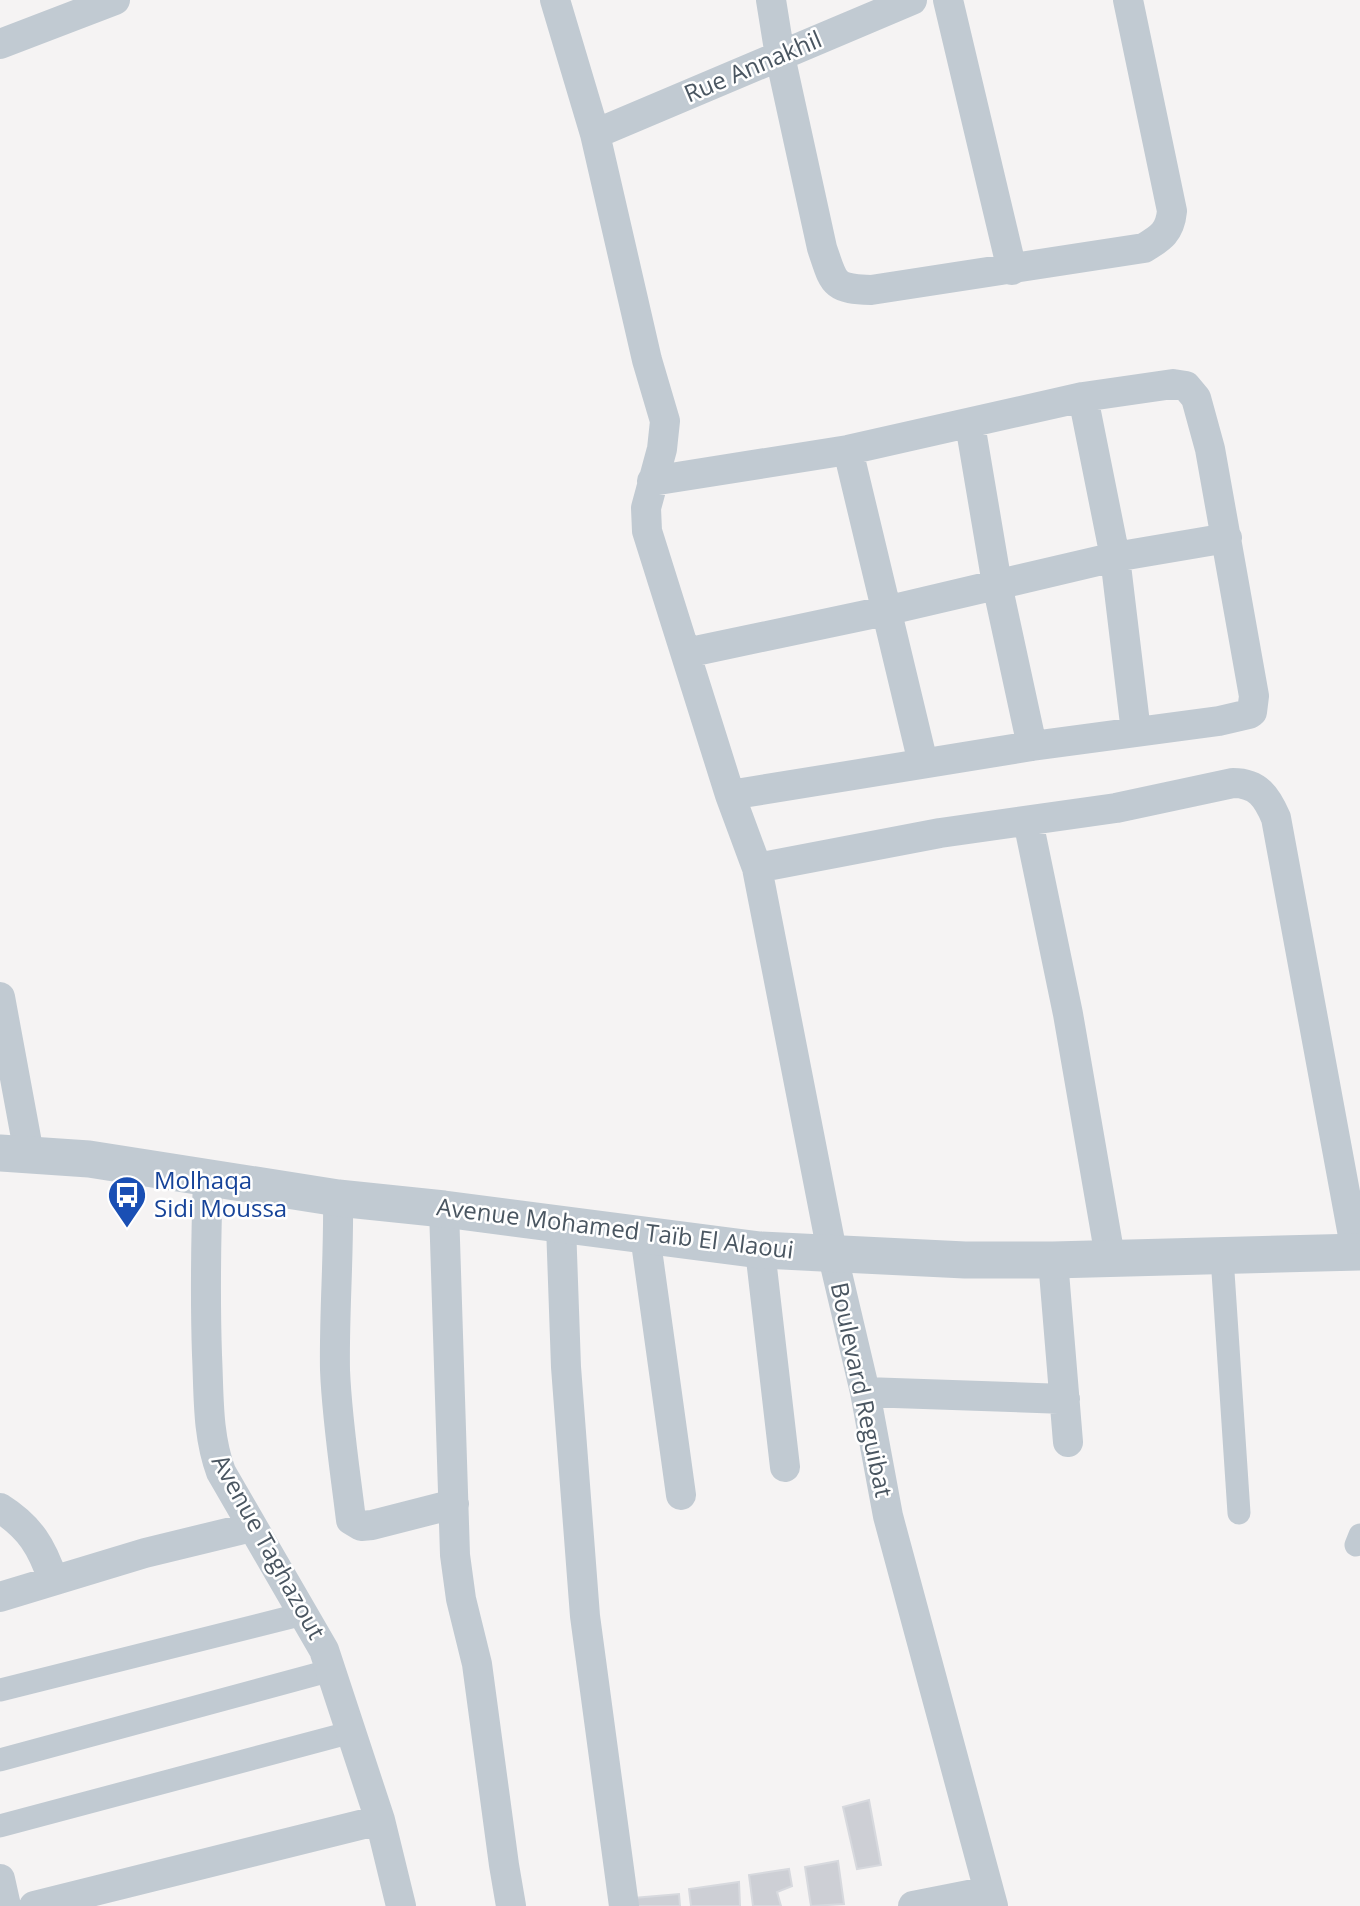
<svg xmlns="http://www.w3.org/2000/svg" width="1360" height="1906" font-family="'Open Sans',sans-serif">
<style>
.building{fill:#cdcfd5;stroke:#d7d9de;stroke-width:2}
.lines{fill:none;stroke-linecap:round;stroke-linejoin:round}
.pedestrian{stroke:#c1cad2;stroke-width:23}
.minor{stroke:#c1cad2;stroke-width:30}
.tertiary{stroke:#c1cad2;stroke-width:37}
.labels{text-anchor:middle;stroke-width:5;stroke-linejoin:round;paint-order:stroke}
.street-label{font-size:24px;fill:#4a5661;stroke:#fff}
.transit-label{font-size:24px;fill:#164399;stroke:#fff;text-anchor:start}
</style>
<rect width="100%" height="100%" fill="#f5f3f3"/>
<path class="building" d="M869,1800l12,65 -24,4 -14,-62z
M838,1861l6,43 -33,2 -6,-39z
M789,1869l3,17 -15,6 4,14h-28l-4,-31z
M739,1882l1,24h-49l-2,-17z
M679,1894l1,12h-45l-1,-8z"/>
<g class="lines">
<path class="pedestrian" d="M1222,1257l17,256
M1356,1545l4,-10
M0,1690l303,-76
M0,1760l332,-90
M0,1826l352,-94"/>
<path class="minor" d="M555,0l40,134 52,226 18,61 -3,28 -16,59 1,23 83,264 27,73 75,384 33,140 23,124 105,390
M771,0l9,56 42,192c12,35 10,41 49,42l273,-42c17,-10 26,-16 28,-37l-44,-211
M948,0l64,270
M0,44l115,-44
M595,134l317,-134
M1083,397l32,160 21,175
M970,424l27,160 35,162
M848,450l75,313
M652,481l196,-31 235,-53 90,-13 13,2 10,12 14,51 44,247 -2,16 -3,2 -30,7 -187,25 -302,49
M686,653l199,-42 230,-54 112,-19
M1028,821l40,193 42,243
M757,868l183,-35 176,-25 117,-25c25,0 34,14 43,35l80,434
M0,997l29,157
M208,1177c-2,59 -3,118 -1,178 2,40 0,79 14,117l103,178 56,170 21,86
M338,1198c1,58 -4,115 -3,172 2,50 10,100 16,150l10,6 11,-1 82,-21
M444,1209l11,346 6,44 16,65 27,201 7,41
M561,1225l5,142 19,249 39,290
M645,1235l36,260
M760,1250l25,217
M1053,1260l15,182
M865,1392l200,7
M0,1508c30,19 42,39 53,72
M0,1597l145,-44 107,-26
M0,1879l6,27
M34,1906l346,-86
M913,1906l76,-15"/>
<path class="tertiary" d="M0,1153l89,6 249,39 106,11 316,41 205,10h88l307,-8"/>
</g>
<defs>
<g id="bus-pin" transform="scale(2.0125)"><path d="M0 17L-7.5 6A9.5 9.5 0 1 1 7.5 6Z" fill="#1a4fb4" stroke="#fff"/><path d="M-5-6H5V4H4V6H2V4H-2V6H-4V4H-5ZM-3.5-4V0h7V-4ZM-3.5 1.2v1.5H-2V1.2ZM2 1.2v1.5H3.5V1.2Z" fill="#fff"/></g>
</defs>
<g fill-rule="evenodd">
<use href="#bus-pin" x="127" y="1195"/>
</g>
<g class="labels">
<g class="street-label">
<text transform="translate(753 67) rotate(-23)" y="8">Rue Annakhil</text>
<text transform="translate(615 1229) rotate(7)" y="8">Avenue Mohamed Taïb El Alaoui</text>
<text transform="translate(861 1390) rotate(78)" y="8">Boulevard Reguibat</text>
<text transform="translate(268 1547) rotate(61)" y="8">Avenue Taghazout</text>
</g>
<g class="transit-label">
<text x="154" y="1189">Molhaqa<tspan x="154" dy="28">Sidi Moussa</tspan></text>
</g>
</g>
</svg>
